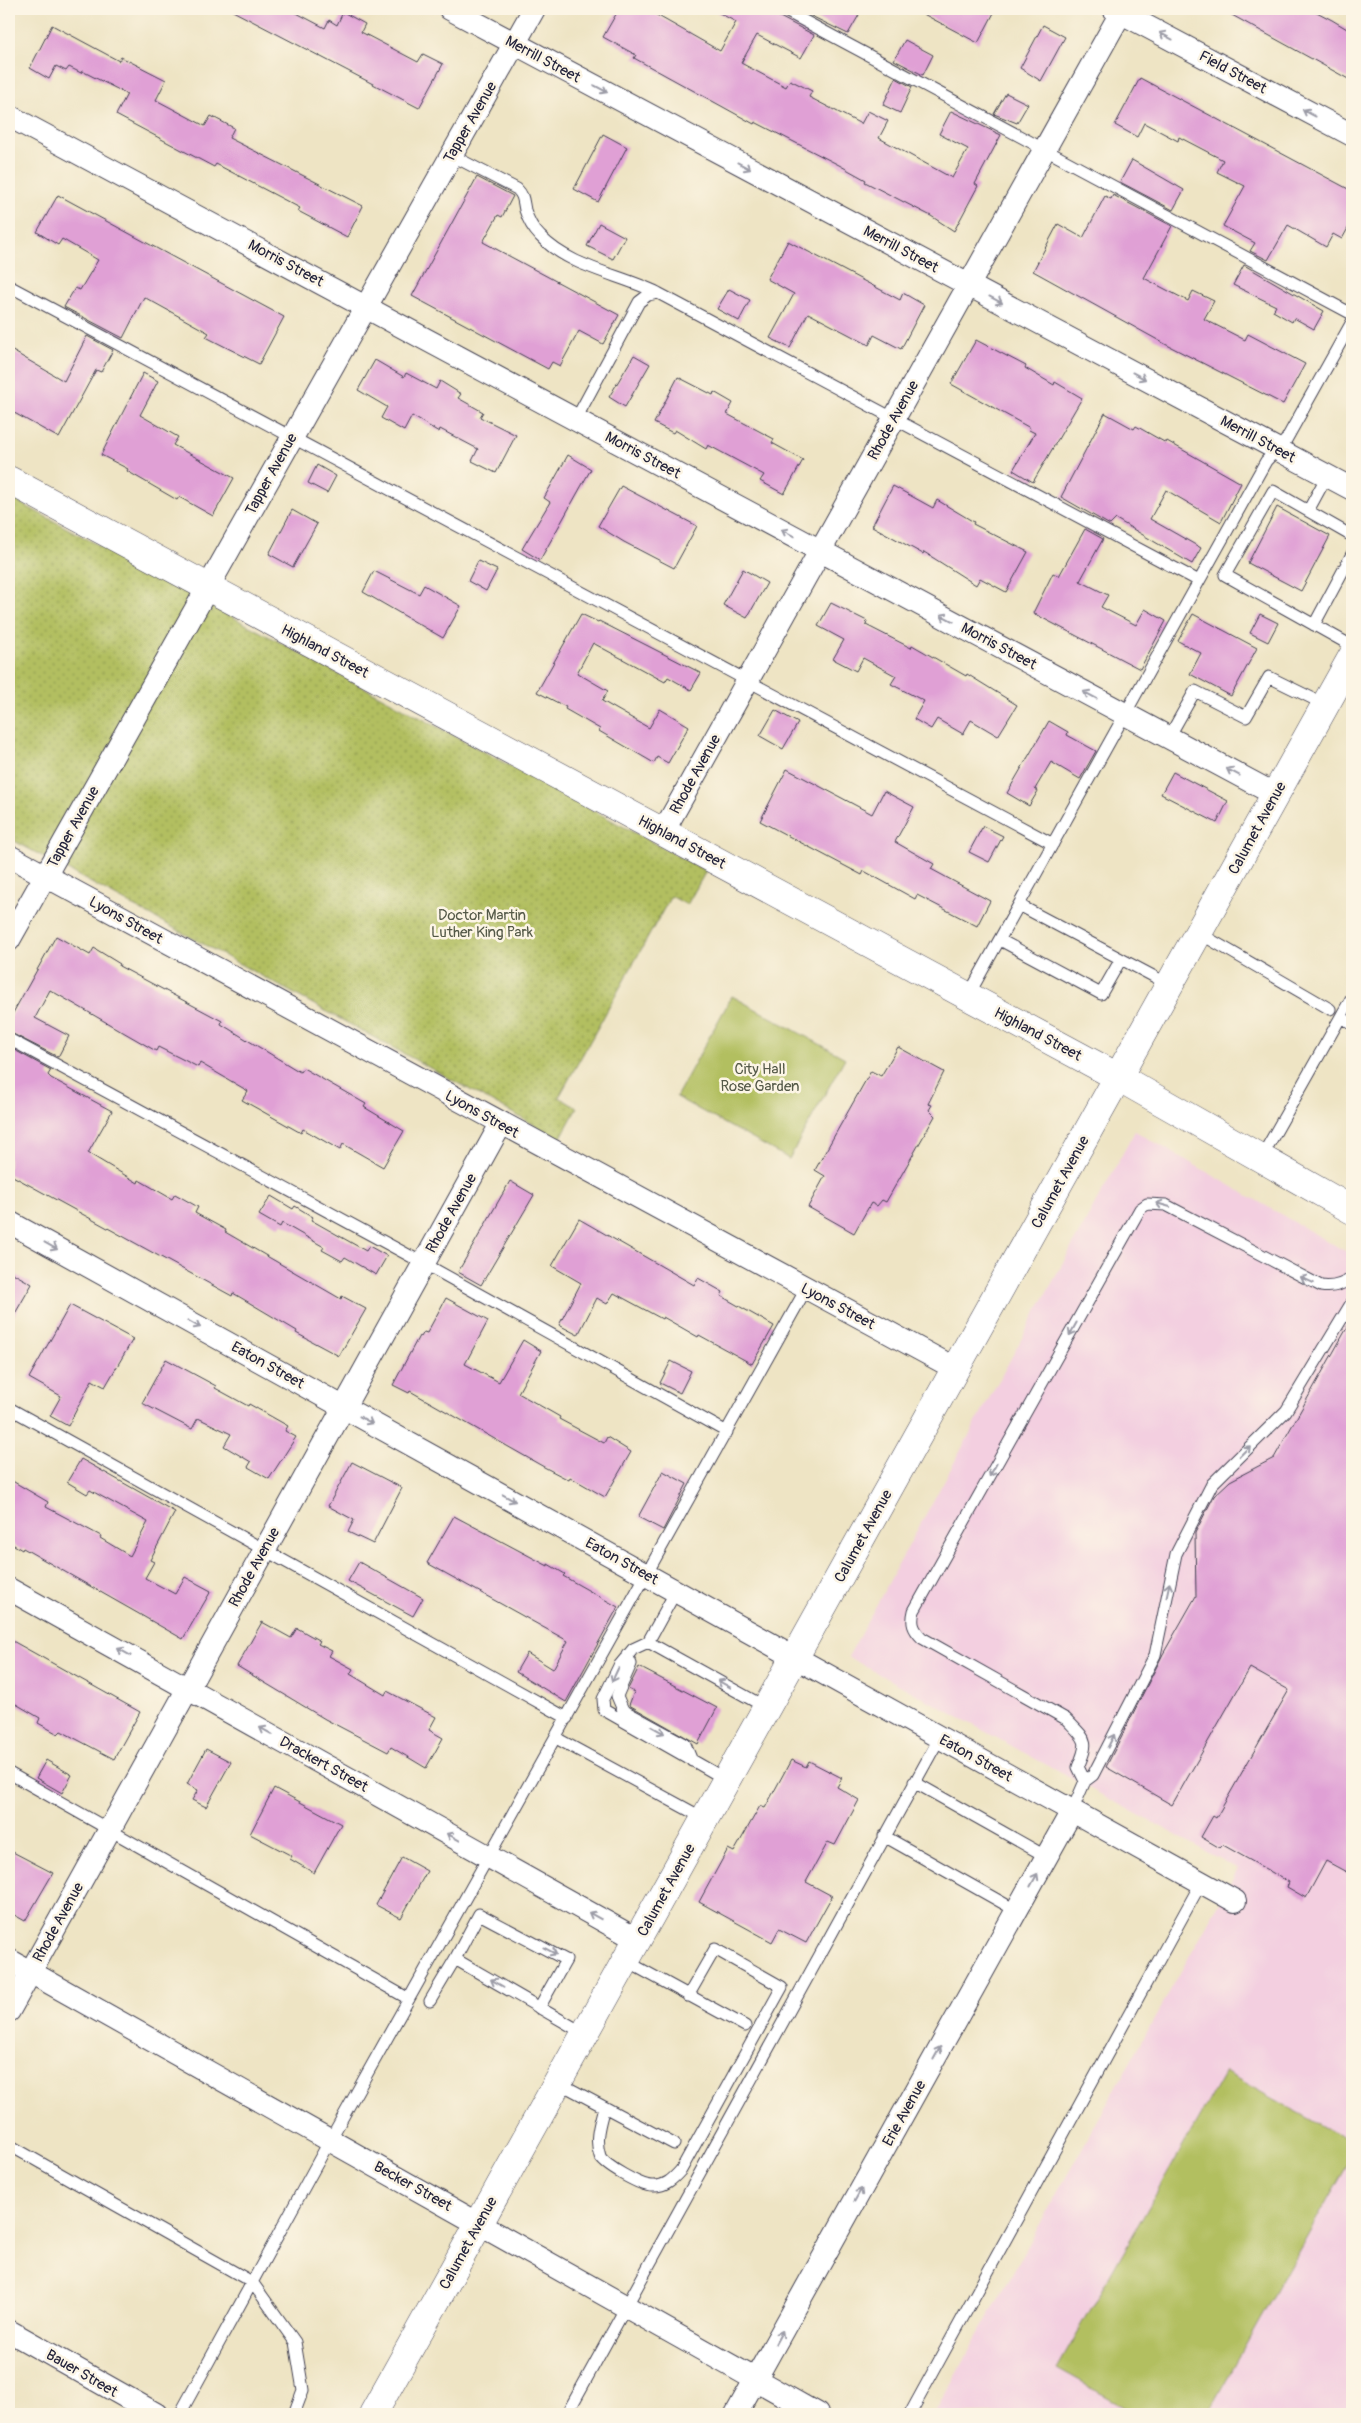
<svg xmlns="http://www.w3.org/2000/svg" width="1361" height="2423" font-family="Pangolin,sans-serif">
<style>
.built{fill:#f3cfe0}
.green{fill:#b2bf61;stroke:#6a704e}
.park{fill:url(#park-dots);stroke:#6a704e}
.building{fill:#e0a0d5}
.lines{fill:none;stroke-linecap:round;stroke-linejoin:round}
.service-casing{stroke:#413f50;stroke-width:13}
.minor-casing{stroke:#413f50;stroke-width:24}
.tertiary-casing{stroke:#413f50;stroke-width:29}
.primary-casing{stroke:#413f50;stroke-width:29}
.service{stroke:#fff;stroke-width:11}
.minor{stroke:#fff;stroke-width:22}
.tertiary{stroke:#fff;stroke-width:28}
.primary{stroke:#fff;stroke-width:28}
.oneway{stroke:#9c9ca7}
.labels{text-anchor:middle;stroke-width:5;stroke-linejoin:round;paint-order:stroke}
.street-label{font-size:15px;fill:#22223b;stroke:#fcf5e5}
.park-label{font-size:15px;fill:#545948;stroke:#fcf5e5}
</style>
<defs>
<pattern id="park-dots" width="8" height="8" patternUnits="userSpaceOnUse" patternTransform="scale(1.25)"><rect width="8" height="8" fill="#b2bf61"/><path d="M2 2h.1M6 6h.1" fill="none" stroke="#909b51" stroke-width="1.8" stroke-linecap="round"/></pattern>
</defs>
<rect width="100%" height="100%" fill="#fcf5e5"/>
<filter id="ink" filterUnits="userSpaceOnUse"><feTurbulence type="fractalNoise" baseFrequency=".02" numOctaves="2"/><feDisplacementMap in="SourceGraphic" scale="10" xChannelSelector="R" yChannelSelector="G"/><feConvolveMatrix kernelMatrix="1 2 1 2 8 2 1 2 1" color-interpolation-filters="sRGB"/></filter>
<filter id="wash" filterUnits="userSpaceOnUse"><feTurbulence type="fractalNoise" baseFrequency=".0096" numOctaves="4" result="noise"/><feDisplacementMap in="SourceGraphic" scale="20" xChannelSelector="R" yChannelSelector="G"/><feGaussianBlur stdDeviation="1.12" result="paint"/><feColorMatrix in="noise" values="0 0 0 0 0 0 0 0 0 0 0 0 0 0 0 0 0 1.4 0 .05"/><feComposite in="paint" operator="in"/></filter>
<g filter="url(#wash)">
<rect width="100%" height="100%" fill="#eee4c4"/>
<path class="built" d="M1135,1131l217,124v1159h-418l304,-545 -390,-212z"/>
<path class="green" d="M732,996l113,62 -56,101 -113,-62z
M1225,2072l127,71v13l-145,258h-69l-81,-45z"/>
<path class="park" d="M9,497l697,374 -19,34 -16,-9 -112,201 18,11 -17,31 -551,-301z"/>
<g id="blocks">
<path class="building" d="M229,9h60l36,19 4,-8 8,5 6,-13 22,12 -4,8 57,30 5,-8 20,10 -24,44z
M619,9h27l74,42 16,-29 -24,-13h63l3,7 36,19 -13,23 -44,-23 -16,28 45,24 4,-7 22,11 -3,6 52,27 7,-13 20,10 -9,17 73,40 16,-29 -29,-15 12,-23 50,24 -26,49 3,2 -24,45 -23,-15 -66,-34 1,-2 -27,-15 -84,-43 -1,2 -120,-66 2,-3 -33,-18z
M797,9h50l12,6 -11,19z
M914,9h82l-18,34z
M1221,9h90l21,11 20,12v49z
M52,25l67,36 2,-4 45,23 -10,20 49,26 6,-10 23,12 -5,10 134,68 -16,31 -49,-26 2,-3 -84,-44 -2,3 -98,-52 11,-21 -45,-23 -1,2 -12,-6 -3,4 -10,-5 -7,13 -19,-11z
M1043,25l22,12 -24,44 -21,-13z
M905,40l28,15 -10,20 -29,-15z
M896,78l16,9 -12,26 -17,-8z
M1140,78l212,113v30l-10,18 -9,-5 -7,13 -38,-22 -20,35 -18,-9 5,-8 -32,-17 22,-40 -28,-14 6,-12 -44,-23 -1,4 -34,-18 -7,14 -22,-12z
M1006,93l22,11 -11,19 -23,-9z
M603,134l24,13 -29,55 -24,-13z
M1132,160l52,30 -11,20 -53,-28z
M477,177l36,19 -11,21 -4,-2 -15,27 136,73 -16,29 -24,-13 -19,35 -8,-4 -4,7 -136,-73z
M58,195l226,122 -25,47 -53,-27 3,-4 -65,-36 -21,41 -59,-31 11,-19 5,2 18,-30 -36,-21 -4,6 -21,-13z
M1113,195l59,31 -28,52 44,23 5,-10 21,10 -10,18 41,21 3,-6 57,30 -22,40 -118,-60 -132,-73 25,-47 25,14 22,-42 6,3z
M599,223l26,14 -12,22 -26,-13z
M788,241l112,59 3,-7 21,12 -23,44 -27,-14 -5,10 -61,-32 -18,35 -20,-10 24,-44 -27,-15z
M1244,265l80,46 -10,18 -20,-11 -2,4 -19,-11 3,-5 -43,-21z
M729,289l21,11 -11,21 -22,-12z
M87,336l26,14 -12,22 -5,-2 -37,68 -50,-28v-61l55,32z
M976,340l50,26 -1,2 29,17 1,-3 27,16 -49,84 -20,-12 22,-37 -6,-3 1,-2 -79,-44z
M634,355l16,9 -25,43 -16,-10z
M375,360l29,17 2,-4 30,16 4,-8 21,13 -3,4 25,14 -3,5 36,18 -20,38 -24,-12 6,-12 -38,-20 -1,3 -27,-16 -8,15 -23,-13 6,-11 -29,-17z
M143,373l15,8 -18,34 38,22 -5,8 61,33 -21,38 -34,-19 -2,3 -50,-29 1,-2 -27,-14z
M678,377l35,18 1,-3 19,11 -6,11 47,25 -2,4 31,17 -19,34 -24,-13 4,-6 -56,-30 -2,4 -31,-19 -2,3 -19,-10z
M1105,413l29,16 2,-3 30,17 1,-2 74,42 -20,39 -55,-32 -16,29 51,29 -9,16 -76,-45 -6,6 -49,-28z
M568,455l23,14 -51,91 -18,-11 28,-47 -6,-4z
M317,465l19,11 -9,17 -19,-10z
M621,486l76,40 -23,42 -50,-26 -26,-16z
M893,486l40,22 4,-8 37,22 -1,2 55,28 -22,40 -26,-14 -4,7 -52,-33 -1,2 -51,-28z
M1277,507l53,29 -29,55 -53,-28z
M292,510l25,14 -24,43 -24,-13z
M1085,529l18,10 -23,42 28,14 -7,12 35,18 9,-16 21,12 -26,48 -107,-56 20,-40 6,3z
M478,561l19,9 -11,21 -18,-10z
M743,569l24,14 -20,35 -24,-13z
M374,571l45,23 5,-9 37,21 -18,32 -80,-46z
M831,603l36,18 -1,4 45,23 1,-3 54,31 1,-2 50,31 -19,31 -27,-16 -8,14 -26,-15 -6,10 -17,-10 10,-18 -33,-17 5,-8 -33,-18 -7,13 -23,-12 11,-19 -26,-14z
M581,614l17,8 1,-1 102,52 -10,17 -23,-13 -3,5 -72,-39 -16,30 31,18 -6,10 47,27 11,-19 29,17 -21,37 -11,-6 -3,6 -55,-32 1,-2 -35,-20 1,-2 -29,-15z
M1193,614l64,34 -26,48 -41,-22 11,-21 -23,-12z
M1260,614l18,9 -10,19 -18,-9z
M775,710l23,13 -15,26 -23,-13z
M1049,721l19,11 -1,3 29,16 -16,28 -29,-17 -16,27 3,2 -9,15 -22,-13z
M787,769l85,45 12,-23 30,16 -19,35 39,22 -3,5 59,32 -13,25 -60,-31 -2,4 -51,-28 -2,4 -102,-54z
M1173,772l55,29 -11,22 -56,-29z
M983,826l20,10 -14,26 -20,-10z
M56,936l34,19 4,-7 26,16 -1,2 103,55 -1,3 79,48 3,-4 63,36 -2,3 40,24 -21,36 -40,-23 -3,6 -37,-21 -2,4 -59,-33 6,-9 -48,-28 -2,4 -40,-20 -2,4 -106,-61 -15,28 34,18 -11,21 -49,-25v-12z
M9,1047l42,23 -3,5 3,3 61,33 -24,42 50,30 1,-3 33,19 3,-5 23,13 -3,6 31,17 -1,2 116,67 1,-3 24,13 -27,47 -43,-23 1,-2 -64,-38 -1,3 -223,-122z
M898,1047l46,25 -16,32 4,1 -3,5 6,6 -49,86 -4,-2 -5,6 -6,-3 -17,30 -46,-26 17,-31 -10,-6 56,-99 10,5z
M510,1181l24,14 -53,90 -23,-13z
M271,1196l22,13 2,-3 18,11 -2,3 55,31 3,-5 18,10 -11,19 -31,-18 -3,4 -20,-11 2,-3 -42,-24 -2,4 -21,-12z
M579,1219l115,66 4,-7 25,14 -2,4 53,30 -22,38 -53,-29 -1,2 -35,-20 -1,2 -48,-26 -7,11 -10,-6 -19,37 -19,-10 22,-42 -29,-17z
M9,1271l23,13 -23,40z
M446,1298l42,23 -23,43 34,18 24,-42 18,11 -23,42 42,24 -1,2 45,24 3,-6 24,15 -26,45 -35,-20 -1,3 -25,-13 -134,-76 -1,2 -16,-8 26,-49 2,1 3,-5 3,1z
M70,1305l63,34 -28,48 -13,-7 -24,46 -18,-10 11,-20 -32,-18z
M1352,1319v556l-26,-14 -20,37 -19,-11 2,-5 -66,-37 -3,3 -19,-11 12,-21 3,2 73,-128 -39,-22 -78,137 -66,-38 57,-113 33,-58 -1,-63 19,-37 16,-15 44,-23z
M166,1359l50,27 -1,2 33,18 1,-2 39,22 -3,5 11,6 -27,42 -21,-12 3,-5 -27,-16 7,-12 -33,-16 -6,11 -50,-26z
M671,1361l20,10 -11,22 -20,-10z
M81,1459l94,53 -25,48 4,2 -9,16 30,16 10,-17 26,14 -28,48 -160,-91 -1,2 -13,-8v-63l39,23 -2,5 55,29 -1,2 30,18 18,-34 -58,-32 -3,4 -20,-12z
M352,1462l50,26 -29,56 -25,-12 6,-12 -26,-14z
M663,1471l24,13 -24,46 -25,-13z
M454,1516l94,50v-2l17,10 -2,2 55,31 -52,95 -50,-30 11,-19 26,16 15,-28 -141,-78z
M359,1562l64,36 -10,18 -65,-35z
M262,1622l29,16 6,-10 23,13 -2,3 14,7 -3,5 24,13 -3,5 35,21 2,-4 49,26 -7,13 14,8 -17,30 -35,-21 -3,5 -63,-33 -88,-53z
M9,1639l131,73 -26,47 -53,-28 -3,3 -20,-11 2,-5 -31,-18z
M639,1667l78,41 -19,36 -69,-39 5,-13 -6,-3z
M206,1749l25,13 -25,45 -14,-7 6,-10 -11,-6z
M46,1760l26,15 -10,18 -26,-15z
M791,1760l15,7 3,-6 33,17 -5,9 22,13 -24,45 -7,-3 -22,40 26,14 -26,47 -27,-14 -7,13 -73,-40 29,-53 6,3 26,-46 5,2z
M274,1788l67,36 -27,49 -24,-14 2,-3 -42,-22z
M9,1850l44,23 -28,48 -16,-9z
M402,1857l25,14 -26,47 -25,-13z"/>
</g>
</g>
<g filter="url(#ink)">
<use href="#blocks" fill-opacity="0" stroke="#413f50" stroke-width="1"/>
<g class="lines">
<g class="service-casing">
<path id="service" d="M782,9l570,305
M451,155l66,34c7,7 6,12 8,21 3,10 8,19 15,26 30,32 80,38 118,57l541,288
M9,286l1044,558
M576,419l63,-117 9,-7 10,-2
M1308,511l19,-35
M1352,536l-79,-45 -48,84 127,71
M1314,625l38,-71
M1169,737l26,-46 51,26 23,-40 57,28
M1019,905l151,80
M1199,933l131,76
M1000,940l101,54 20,-35
M968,996l298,-535 20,-21 66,-118
M1341,1017l11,7
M9,1039l414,224 304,169
M1261,1158l91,-161
M9,1408l558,310
M676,1591l-28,51 -15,7 -14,17 -16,33 1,11 123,70
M648,1642l119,66
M627,1655l4,9 -14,32 6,14 62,34 7,17
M556,1738l149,81
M9,1773l400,226
M1085,1781l-7,-14c12,-28 8,-27 -12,-48l-144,-81c-9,-9 -11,-15 -8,-27l226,-402 7,-5 19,1 155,81c12,2 21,-1 31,-8
M914,1782l133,75
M1072,1811l13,-30 8,-6 62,-120 21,-101 36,-70 74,-73 66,-109
M884,1836l133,75
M626,1961l119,65
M430,2001l25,-42
M539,2008l27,-48 -87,-46 -24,45 130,75
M559,2083l115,61
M604,2107c-4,16 -10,32 -4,49 3,9 41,30 52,30 13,1 21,-7 29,-16l101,-183 -67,-38 -27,47
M9,2145l243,137 43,60 8,48 -9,24
M180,2414l150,-274 476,-851
M567,2414l373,-677
M910,2414l291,-531"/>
</g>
<g class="minor-casing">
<path id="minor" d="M450,9l902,480
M1114,9l238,126
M9,116l1267,679
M663,832l460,-823
M9,856l947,513
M9,940l525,-931
M9,1222l1226,679
M9,1589l629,351
M9,1960l808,454
M9,2011l492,-887
M9,2331l147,83
M736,2414l336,-603"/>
</g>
<g class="tertiary-casing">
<path id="tertiary" d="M9,480l1109,597 234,133"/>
</g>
<g class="primary-casing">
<path id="primary" d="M373,2414l979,-1757"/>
</g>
<use href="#service" class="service"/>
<use href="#minor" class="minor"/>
<use href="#tertiary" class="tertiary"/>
<use href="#primary" class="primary"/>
</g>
<defs><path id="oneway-shaft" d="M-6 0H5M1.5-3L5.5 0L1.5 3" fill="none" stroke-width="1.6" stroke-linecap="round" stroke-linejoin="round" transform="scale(1.25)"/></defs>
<g class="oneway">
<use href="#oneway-shaft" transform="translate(1166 36) rotate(-152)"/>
<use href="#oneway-shaft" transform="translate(601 89) rotate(28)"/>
<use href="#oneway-shaft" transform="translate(1309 113) rotate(-152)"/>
<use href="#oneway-shaft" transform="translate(744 166) rotate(28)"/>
<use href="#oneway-shaft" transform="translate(996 300) rotate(28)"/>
<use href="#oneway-shaft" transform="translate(1139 376) rotate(28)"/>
<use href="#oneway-shaft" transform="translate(788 533) rotate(-152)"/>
<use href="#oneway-shaft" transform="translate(947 618) rotate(-152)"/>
<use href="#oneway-shaft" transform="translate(1090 695) rotate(-152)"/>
<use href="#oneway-shaft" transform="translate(1233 772) rotate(-152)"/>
<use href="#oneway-shaft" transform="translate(1163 1205) rotate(-164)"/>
<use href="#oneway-shaft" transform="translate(51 1246) rotate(29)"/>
<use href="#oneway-shaft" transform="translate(1307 1280) rotate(-155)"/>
<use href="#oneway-shaft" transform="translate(194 1324) rotate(29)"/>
<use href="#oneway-shaft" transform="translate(1073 1329) rotate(119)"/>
<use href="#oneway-shaft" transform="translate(366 1420) rotate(29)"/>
<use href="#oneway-shaft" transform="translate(1245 1451) rotate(-45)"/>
<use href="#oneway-shaft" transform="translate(993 1470) rotate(119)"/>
<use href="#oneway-shaft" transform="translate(509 1498) rotate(29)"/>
<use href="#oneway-shaft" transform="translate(1168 1590) rotate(-78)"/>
<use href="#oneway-shaft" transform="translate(124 1652) rotate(-151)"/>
<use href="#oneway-shaft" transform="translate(615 1675) rotate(115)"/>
<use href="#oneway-shaft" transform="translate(724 1684) rotate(-151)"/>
<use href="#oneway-shaft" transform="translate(658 1730) rotate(29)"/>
<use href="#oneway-shaft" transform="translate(266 1731) rotate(-151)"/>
<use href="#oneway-shaft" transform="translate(1111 1741) rotate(-63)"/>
<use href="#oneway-shaft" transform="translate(453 1837) rotate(-151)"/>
<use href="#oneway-shaft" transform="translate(1034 1880) rotate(-61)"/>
<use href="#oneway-shaft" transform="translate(595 1916) rotate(-151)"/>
<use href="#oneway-shaft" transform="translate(550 1951) rotate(28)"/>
<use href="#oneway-shaft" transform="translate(497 1983) rotate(-150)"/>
<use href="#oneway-shaft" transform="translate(937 2053) rotate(-61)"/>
<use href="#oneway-shaft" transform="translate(858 2195) rotate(-61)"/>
<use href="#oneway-shaft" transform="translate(779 2337) rotate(-61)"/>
</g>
</g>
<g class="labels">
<g class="street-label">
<text transform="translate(543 59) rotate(28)" y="5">Merrill Street</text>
<text transform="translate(1233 72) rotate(28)" y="5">Field Street</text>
<text transform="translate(470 122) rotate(-60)" y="5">Tapper Avenue</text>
<text transform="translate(901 249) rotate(28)" y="5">Merrill Street</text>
<text transform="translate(286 263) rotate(28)" y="5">Morris Street</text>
<text transform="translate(893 420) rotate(-61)" y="5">Rhode Avenue</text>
<text transform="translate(1258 439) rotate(28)" y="5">Merrill Street</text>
<text transform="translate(643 455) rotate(28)" y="5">Morris Street</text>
<text transform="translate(271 474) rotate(-61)" y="5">Tapper Avenue</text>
<text transform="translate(999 646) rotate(28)" y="5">Morris Street</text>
<text transform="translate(325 651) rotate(28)" y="5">Highland Street</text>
<text transform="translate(695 774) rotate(-61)" y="5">Rhode Avenue</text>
<text transform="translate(73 827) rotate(-61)" y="5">Tapper Avenue</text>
<text transform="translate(1257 828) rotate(-61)" y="5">Calumet Avenue</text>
<text transform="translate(682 842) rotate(28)" y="5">Highland Street</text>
<text transform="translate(126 920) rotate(29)" y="5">Lyons Street</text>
<text transform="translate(1038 1034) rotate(28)" y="5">Highland Street</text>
<text transform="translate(482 1114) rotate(29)" y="5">Lyons Street</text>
<text transform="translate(1060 1182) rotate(-61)" y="5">Calumet Avenue</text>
<text transform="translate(451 1213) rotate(-61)" y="5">Rhode Avenue</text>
<text transform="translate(838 1306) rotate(28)" y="5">Lyons Street</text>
<text transform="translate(268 1365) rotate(29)" y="5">Eaton Street</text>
<text transform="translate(863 1536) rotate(-61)" y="5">Calumet Avenue</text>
<text transform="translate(622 1561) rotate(29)" y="5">Eaton Street</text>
<text transform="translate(254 1567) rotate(-61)" y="5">Rhode Avenue</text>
<text transform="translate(976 1758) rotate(29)" y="5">Eaton Street</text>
<text transform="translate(324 1764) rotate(29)" y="5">Drackert Street</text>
<text transform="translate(666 1890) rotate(-61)" y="5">Calumet Avenue</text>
<text transform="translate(58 1922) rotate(-61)" y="5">Rhode Avenue</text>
<text transform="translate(904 2113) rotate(-61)" y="5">Erie Avenue</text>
<text transform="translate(413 2186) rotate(29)" y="5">Becker Street</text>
<text transform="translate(468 2243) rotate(-61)" y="5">Calumet Avenue</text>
<text transform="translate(82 2373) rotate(30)" y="5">Bauer Street</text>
</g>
<g class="park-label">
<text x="482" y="920">Doctor Martin<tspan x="482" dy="17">Luther King Park</tspan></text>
<text x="760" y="1074">City Hall<tspan x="760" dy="17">Rose Garden</tspan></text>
</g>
</g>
<rect width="1361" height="2423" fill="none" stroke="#fcf5e5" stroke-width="30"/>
</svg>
